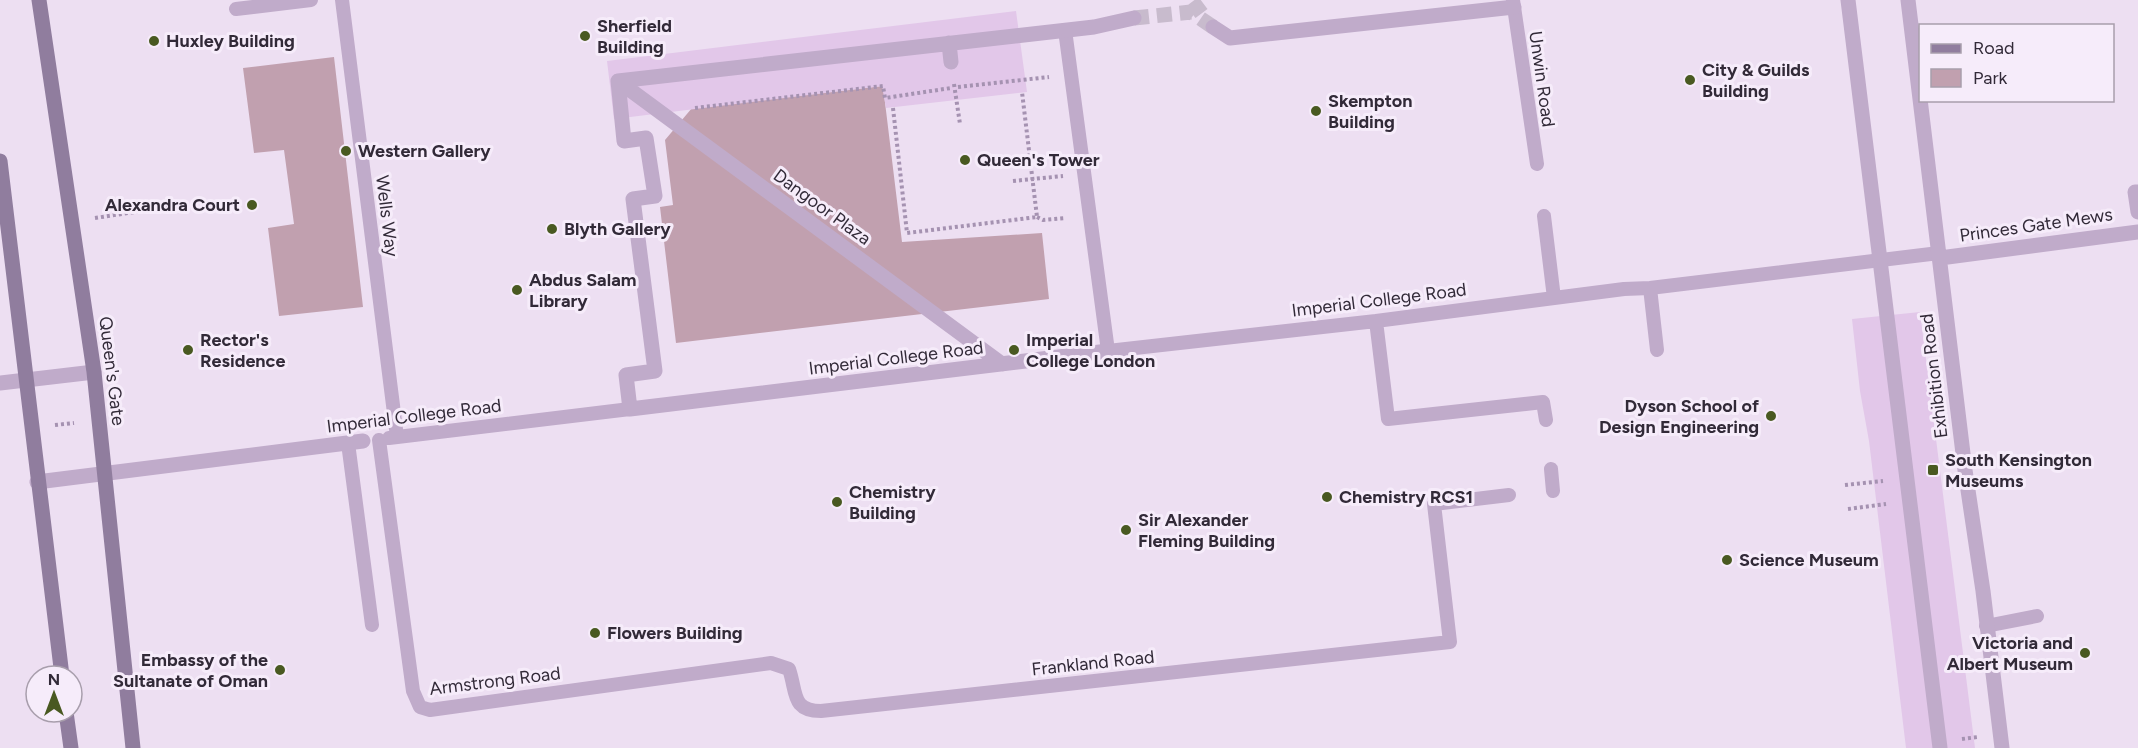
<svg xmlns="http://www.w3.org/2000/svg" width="2138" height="748" font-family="Figtree,sans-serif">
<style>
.green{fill:#c1a0af}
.plaza{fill:#e2c7e9}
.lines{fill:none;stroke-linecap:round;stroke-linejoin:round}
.street-tunnel{stroke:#c8bbcd;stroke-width:15;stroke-dasharray:15 8;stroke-linecap:butt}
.path{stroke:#a592b1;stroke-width:4;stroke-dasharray:3 3;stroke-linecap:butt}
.lane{stroke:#c0abca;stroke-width:14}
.street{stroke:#c0abca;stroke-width:15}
.secondary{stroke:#907d9e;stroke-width:15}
.poi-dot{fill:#495921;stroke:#f6ecfa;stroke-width:2}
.labels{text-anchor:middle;stroke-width:6;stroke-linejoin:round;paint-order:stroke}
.poi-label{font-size:18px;font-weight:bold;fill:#322a38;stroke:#f6ecfa;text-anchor:start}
.street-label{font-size:18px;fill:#322a38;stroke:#f6ecfa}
</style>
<rect width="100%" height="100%" fill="#eddff2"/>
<path class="green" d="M334,57l29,250 -84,9 -11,-88 26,-4 -10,-74 -30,3 -11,-85z
M883,86l19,156 140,-9 7,66 -373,44 -16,-136 13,-2 -8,-65 27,-32z"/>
<path class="plaza" d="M1016,11l11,81 -141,16 -4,-22 -268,33 -7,-58z
M1920,312l55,436h-69l-37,-307 -9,-50 -8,-72z"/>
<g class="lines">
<path class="street-tunnel" d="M1191,12l16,-12
M1134,18l57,-6 22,15"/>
<path class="path" d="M954,84l6,40
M958,87l91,-10
M695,108l188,-22 2,12 66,-10
M893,108l14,125 130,-16 -15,-125
M1013,181l50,-5
M1037,217l6,3 23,-2
M95,218l86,-13
M55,425l19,-2
M1845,485l38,-4
M1848,509l38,-5
M1962,739l16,-2"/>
<path class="lane" d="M342,0l55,437
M1513,0l24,164
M236,9l75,-9
M1065,30l43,321 268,-30 248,-32 26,-1 289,-35
M1544,216l10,82
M1650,288l7,62
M1376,321l12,98 155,-17 3,18
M389,438l241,-29
M379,440l34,251 7,16 10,3 341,-47 18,6c8,23 2,42 32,42l629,-69 -16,-138 75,-9
M348,443l24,182
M1551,469l2,22
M1986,626l51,-10"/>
<path class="street" d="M1848,0l92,748
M1908,0l57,470 18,121 19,157
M1213,27l17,11 284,-31
M949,43l2,19
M618,81l6,60 22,-3 9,58 -22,3 22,172 -29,4 4,34 478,-58
M618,81l476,-54 40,-9
M618,81l384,283
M2138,192h-3l3,20
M1940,258l198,-26
M0,383l94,-11
M37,482l326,-41"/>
<path class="secondary" d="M39,0l55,372 39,376
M0,161l62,515
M66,712l5,36"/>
</g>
<g class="poi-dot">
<circle cx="585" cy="36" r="6"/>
<circle cx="154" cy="41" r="6"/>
<circle cx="1690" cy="80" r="6"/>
<circle cx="1316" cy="111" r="6"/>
<circle cx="346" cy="151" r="6"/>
<circle cx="965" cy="160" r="6"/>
<circle cx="252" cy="205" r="6"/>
<circle cx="552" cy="229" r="6"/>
<circle cx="517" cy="290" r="6"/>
<circle cx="188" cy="350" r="6"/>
<circle cx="1014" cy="350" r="6"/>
<circle cx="1771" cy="416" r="6"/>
<rect x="1927" y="464" width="12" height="12" rx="3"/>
<circle cx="1327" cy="497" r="6"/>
<circle cx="837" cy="502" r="6"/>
<circle cx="1126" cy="530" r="6"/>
<circle cx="1727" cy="560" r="6"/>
<circle cx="595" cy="633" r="6"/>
<circle cx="2085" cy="653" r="6"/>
<circle cx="280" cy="670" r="6"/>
</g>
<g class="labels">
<g class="poi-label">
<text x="597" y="32">Sherfield<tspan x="597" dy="21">Building</tspan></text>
<text x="166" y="47">Huxley Building</text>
<text x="1702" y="76">City &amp; Guilds<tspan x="1702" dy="21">Building</tspan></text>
<text x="1328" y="107">Skempton<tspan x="1328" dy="21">Building</tspan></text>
<text x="358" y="157">Western Gallery</text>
<text x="977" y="166">Queen's Tower</text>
<text x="240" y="211" text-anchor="end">Alexandra Court</text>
<text x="564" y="235">Blyth Gallery</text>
<text x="529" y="286">Abdus Salam<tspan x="529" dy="21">Library</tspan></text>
<text x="200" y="346">Rector's<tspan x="200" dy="21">Residence</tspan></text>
<text x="1026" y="346">Imperial<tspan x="1026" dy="21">College London</tspan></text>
<text x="1759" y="412" text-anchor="end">Dyson School of<tspan x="1759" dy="21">Design Engineering</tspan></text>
<text x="1945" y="466">South Kensington<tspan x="1945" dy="21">Museums</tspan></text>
<text x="849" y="498">Chemistry<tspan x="849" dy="21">Building</tspan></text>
<text x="1339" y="503">Chemistry RCS1</text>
<text x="1138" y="526">Sir Alexander<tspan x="1138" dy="21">Fleming Building</tspan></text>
<text x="1739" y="566">Science Museum</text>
<text x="607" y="639">Flowers Building</text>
<text x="2073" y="649" text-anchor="end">Victoria and<tspan x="2073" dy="21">Albert Museum</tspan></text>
<text x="268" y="666" text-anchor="end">Embassy of the<tspan x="268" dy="21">Sultanate of Oman</tspan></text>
</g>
<g class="street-label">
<text transform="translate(1542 79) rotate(82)" y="6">Unwin Road</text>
<text transform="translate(822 207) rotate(36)" y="6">Dangoor Plaza</text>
<text transform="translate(387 216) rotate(83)" y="6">Wells Way</text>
<text transform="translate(2036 225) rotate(-8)" y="6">Princes Gate Mews</text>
<text transform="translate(1379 300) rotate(-7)" y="6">Imperial College Road</text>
<text transform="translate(896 358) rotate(-7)" y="6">Imperial College Road</text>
<text transform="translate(112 371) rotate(83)" y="6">Queen's Gate</text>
<text transform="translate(1934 376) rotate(-97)" y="6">Exhibition Road</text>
<text transform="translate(414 416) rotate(-7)" y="6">Imperial College Road</text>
<text transform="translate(1093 663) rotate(-6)" y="6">Frankland Road</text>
<text transform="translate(495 681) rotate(-7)" y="6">Armstrong Road</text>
</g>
</g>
<rect x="1919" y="24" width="195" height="78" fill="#f6ecfa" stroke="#a89eac" stroke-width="1.5"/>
<rect x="1931" y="44" width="30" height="9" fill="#907d9e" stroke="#a89eac" stroke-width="1.5"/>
<text x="1973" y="54" font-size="18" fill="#322a38">Road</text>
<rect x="1931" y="69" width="30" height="18" fill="#c1a0af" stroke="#a89eac" stroke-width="1.5"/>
<text x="1973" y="84" font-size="18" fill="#322a38">Park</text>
<g transform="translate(54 694)"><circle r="28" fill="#f6ecfa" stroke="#a89eac" stroke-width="1.5"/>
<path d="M0-4.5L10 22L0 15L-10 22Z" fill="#495921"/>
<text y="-9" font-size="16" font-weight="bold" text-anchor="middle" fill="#322a38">N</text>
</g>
</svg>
